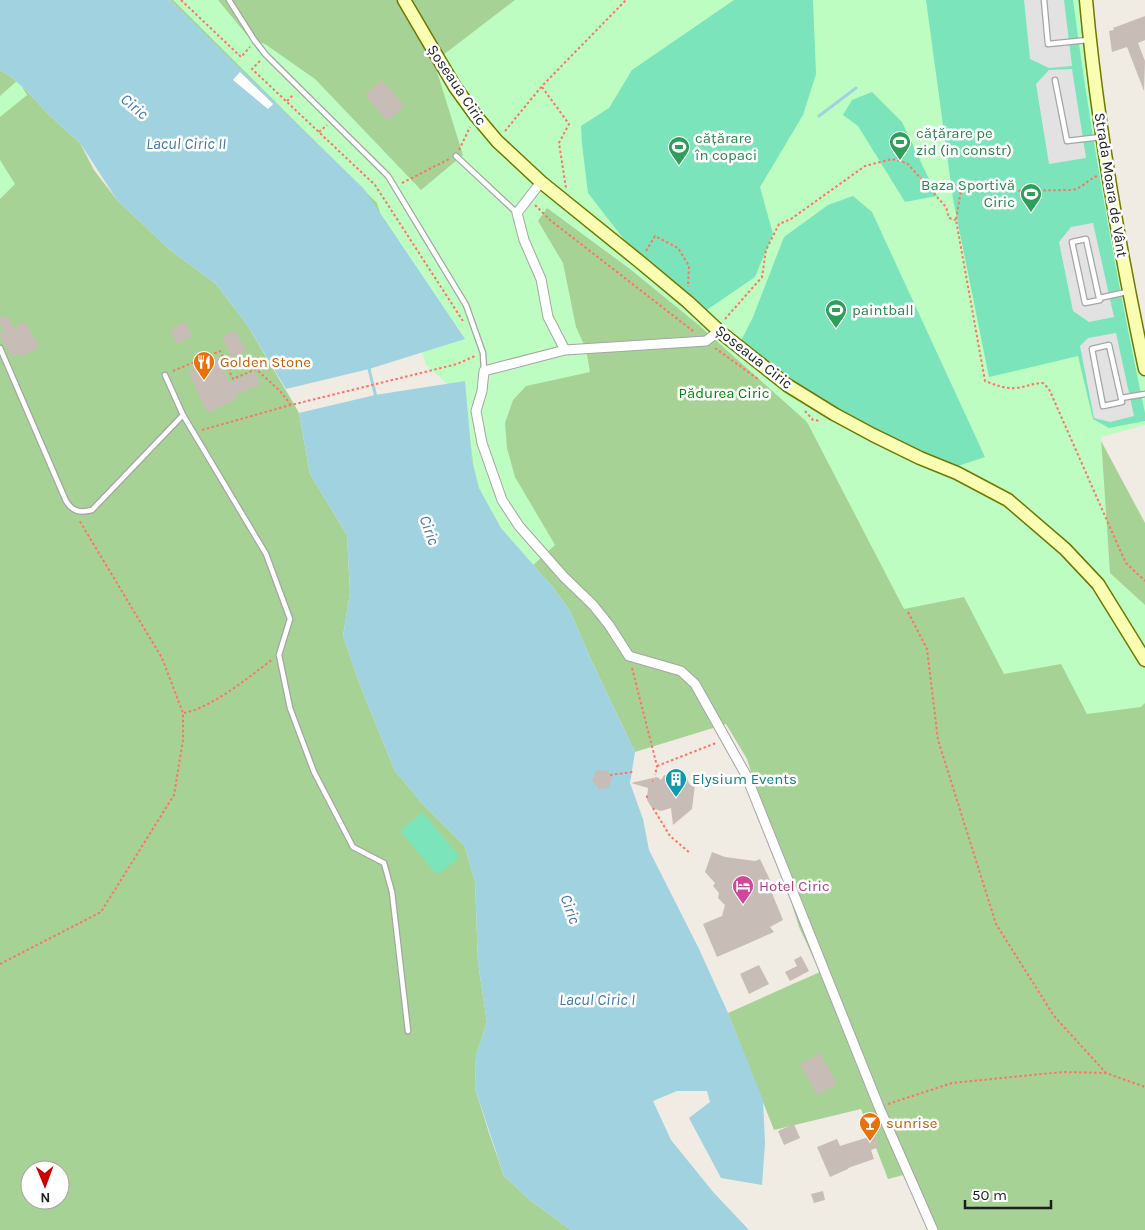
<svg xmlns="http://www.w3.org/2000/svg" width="1145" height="1230" font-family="Karla,sans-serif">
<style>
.forest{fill:#a7d295;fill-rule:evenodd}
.park{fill:#bdfdc1}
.pitch{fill:#7be4bb}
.parking{fill:#e2e2e2}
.water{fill:#a0d2e0}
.pier{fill:#fff}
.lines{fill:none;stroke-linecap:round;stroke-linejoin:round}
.stream{stroke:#a0d2e0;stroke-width:3}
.building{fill:#c8bdb6}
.service-casing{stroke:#a5a5a5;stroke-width:7}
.minor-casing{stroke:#a5a5a5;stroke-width:11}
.secondary-casing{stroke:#6d7900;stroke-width:15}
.path{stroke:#ff7364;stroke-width:2;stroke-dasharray:2.5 2.5;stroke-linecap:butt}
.service{stroke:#fff;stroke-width:4.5}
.minor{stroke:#fff;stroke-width:9}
.secondary{stroke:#fafeb3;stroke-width:12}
.labels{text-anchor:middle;stroke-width:5;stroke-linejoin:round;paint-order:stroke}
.street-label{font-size:15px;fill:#1e1e1e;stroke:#fff}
.leisure-label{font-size:15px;fill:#27864d;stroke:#fff;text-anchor:start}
.food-label{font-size:15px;fill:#c56008;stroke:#fff;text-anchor:start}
.park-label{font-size:15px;fill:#04830e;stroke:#fff}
.culture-label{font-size:15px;fill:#0d838f;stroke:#fff;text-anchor:start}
.hotel-label{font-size:15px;fill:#b23c85;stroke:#fff;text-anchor:start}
.water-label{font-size:16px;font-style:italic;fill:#4178ac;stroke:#fff}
</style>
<rect width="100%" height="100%" fill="#f0ebe3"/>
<path class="forest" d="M170,0h752l170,424 53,99v707h-214l-20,-57 -23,6 -27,-70 -87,21 -46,-117 92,-41 -21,-45 -52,-168 -21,-35 -91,28 -43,-90 -22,-51 -18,-25 -52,-58 -21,-40 -7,-28 -7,-79 -216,-303z
M0,70l10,6 17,15 21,23 32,29 14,27 23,30 53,50 45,33 31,40 48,81 5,9 11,61 37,61 3,58 -7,43 18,52 34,83 26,31 43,43 11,36 3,82 9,59 -11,33 -1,33 14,45 15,43 27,25 40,29h-571zM30,1170h30v30h-30z"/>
<path class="park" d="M173,0h45l33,40 14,4 50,35 106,111 42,-35 -29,-93 81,-62h565l65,348v77l-44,12 9,136 35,32v98l-4,4 -54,7 -26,-50 -57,10 -40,-77 -60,12 -97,-187 -106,-95 -71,-58 -83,-61 -9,13 25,42 13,64 10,22 4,23 -64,14 -13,14 -8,23 2,25 8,29 40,68 -25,23 -18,-20 -35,-54 -12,-94 -39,-35 -49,-162z
M18,80l9,15 -27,22v-21z
M0,160l15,24 -15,15z"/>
<path class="pitch" d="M734,0h79l3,74 -13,41 -43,72 13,47 -18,43 -57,39 -25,-30 -29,-29 -14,-10 -42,-54 -6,-49 -1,-18 28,-18 23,-38z
M926,0h147c18,138 43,276 72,413v8l-36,7 -16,-9 -15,-63 -89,21 -36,-178z
M872,92l30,30 35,74 -32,6 -47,-76 -15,-11 9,-15z
M853,196l19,16 113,245 -27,9 -37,-12 -150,-80 -34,-25 16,-32 31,-80 44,-32z
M422,812l38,45 -23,18 -37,-44z"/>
<path class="parking" d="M1024,0h40l8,66 -23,2 -19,-9z
M1072,69l14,89 -37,6 -13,-80 13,-14z
M1093,223l21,94 -25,5 -16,-11 -14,-69 12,-15z
M1116,333l18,83 -24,6 -16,-4 -14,-72 8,-8z"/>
<path class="water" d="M0,0h170l194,189 101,150 -96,30 -83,20 -40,-66 -31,-40 -45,-33 -53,-50 -37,-57 -32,-29 -21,-23 -17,-15 -10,-6z
M465,381l7,79 7,28 22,40 51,58 18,25 22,51 43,90 -5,31 13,36 6,31 50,99 29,64 35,87 2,43 -3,42 -41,-7 -32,-60 21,-16 -3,-11h-30l-24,10 18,39 43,53 35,37h-178l-40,-29 -27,-25 -29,-88 1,-33 11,-33 -9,-59 -3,-82 -11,-36 -43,-43 -26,-31 -34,-83 -18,-52 7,-43 -3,-58 -37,-61 -11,-61 76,-18z"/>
<path class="pier" d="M240,72l33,32 -5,5 -35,-29z"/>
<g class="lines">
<path class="stream" d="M819,116l37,-28
M371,365l-2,4 7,28"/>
</g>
<path class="building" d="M1145,16v24l-7,3 7,18 -1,30 -17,-44 -15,5 -3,-21 5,-1 -1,-2z
M382,80l23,26 -18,15 -22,-26z
M6,315l8,13 11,-6 14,25 -17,10 -2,-4 -8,4 -12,-21v-3l4,-2 -4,-7v-6z
M185,322l7,14 -15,8 -7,-15z
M235,330l11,21 -14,6 -10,-20z
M218,357l11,25 26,-10 5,13 -25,10 2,4 -30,14 -19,-42z
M606,770l6,7 -3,11 -10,1 -7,-9 4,-9z
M682,771l8,14 5,-1 -3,25 -19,16 -2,-17 -10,3 -9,-3 -5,-8 1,-12 -17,-5 26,-6 4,3 3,-5 5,1 3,-3 6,1z
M712,852l13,5 30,4 5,-2 10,21 -3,1 16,39 -13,7 4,5 -57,25 -14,-33 19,-8 3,-11 -7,-7 1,-5 -6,-7 2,-3 -10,-11z
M801,956l8,15 -19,10 -5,-9 12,-6 -3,-6z
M759,965l10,19 -20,10 -9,-20z
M820,1053l17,31 -20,11 -17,-31z
M794,1124l6,14 -16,7 -6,-14z
M875,1135l4,12 -8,3 3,9 -26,9v1l-18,8 -13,-30 20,-8 3,7z
M823,1191l2,9 -11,3 -3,-9z"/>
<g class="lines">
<g class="service-casing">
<path id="service" d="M229,0l26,41 11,14 122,121 78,129 17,48 1,18
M1044,0l4,44 40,-4
M1055,80l12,61 34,-4
M456,156l61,57
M1099,298l1,2 -15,3 -13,-61 14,-3 13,59 28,-6
M0,348l66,153c7,11 14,12 26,9l91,-95 -18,-40
M1121,398l-12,-53 -17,4 11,57 19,-4 -1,-4 24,-4
M183,415l83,139 24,65 -11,36 11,53 24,64 39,75 31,16 8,29 16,139"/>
</g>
<g class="minor-casing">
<path id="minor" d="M541,182l-24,31 7,27 17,39 7,38 17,33
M719,331l-13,10 -141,9 -81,21 -2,20 -6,20 6,32 20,57 17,26 45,51 29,28 16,20 20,31 52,15 14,13 51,91 133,332 54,123"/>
</g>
<g class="secondary-casing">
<path id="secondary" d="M404,0l51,87 21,29 21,25 44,41 99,80 48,40 31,29 68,54 47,29 39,21 47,23 37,15 51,27 57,49 33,35 47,76
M1086,0c11,124 33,247 59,369"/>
</g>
<path class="path" d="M181,0l60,57 9,-10
M260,61l-8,8 123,116 88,136
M542,87l27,37 -10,19 7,45
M287,101l7,-7
M505,131l37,-45 84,-86
M319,132l8,-7
M459,150l11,-23
M1097,176c-10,4 -15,13 -26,14l-73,1 -18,-8 -9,2 -10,5 -5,30 29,161c11,4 20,8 31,7 10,-1 17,-5 27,-5l6,6 71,161 6,13 19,18
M402,183l47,-24
M535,205l15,15 143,111
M646,251l9,-15 23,12 11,18 -1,21
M725,319l37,-42 4,-27 13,-26 12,-5 74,-53 27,-7 15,4 39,44 3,11 7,2
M715,348l43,31
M173,371l47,-20 13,28 23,-10 24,22 11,14
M805,411l8,9 8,1
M202,430l85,-24 170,-42 18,-8
M908,612l19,37 11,91 58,184 58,92 52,57
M632,668l25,98 -2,9
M184,713c29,-6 65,-36 89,-54
M657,766l59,-23
M610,775l23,-3
M652,781h1
M647,798v-4
M653,808l17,28 20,17
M0,964l101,-52 73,-117 9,-55v-27l-21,-55 -83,-138
M888,1104l64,-21 111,-11 43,1 39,14"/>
<use href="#service" class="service"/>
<use href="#minor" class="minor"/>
<use href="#secondary" class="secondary"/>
</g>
<defs>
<g id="stadium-pin" transform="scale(1.125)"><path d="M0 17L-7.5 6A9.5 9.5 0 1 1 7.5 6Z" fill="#2e9e5b" stroke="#fff"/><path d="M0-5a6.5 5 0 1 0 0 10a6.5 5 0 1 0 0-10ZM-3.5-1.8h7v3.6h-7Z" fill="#fff"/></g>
<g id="restaurant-pin" transform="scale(1.125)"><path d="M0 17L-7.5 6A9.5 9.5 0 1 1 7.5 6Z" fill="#e8710a" stroke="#fff"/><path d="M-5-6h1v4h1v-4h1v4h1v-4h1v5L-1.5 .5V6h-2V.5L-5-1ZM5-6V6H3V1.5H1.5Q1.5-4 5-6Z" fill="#fff"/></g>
<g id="building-pin" transform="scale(1.125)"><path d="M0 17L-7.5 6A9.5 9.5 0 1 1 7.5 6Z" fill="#0f9aa8" stroke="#fff"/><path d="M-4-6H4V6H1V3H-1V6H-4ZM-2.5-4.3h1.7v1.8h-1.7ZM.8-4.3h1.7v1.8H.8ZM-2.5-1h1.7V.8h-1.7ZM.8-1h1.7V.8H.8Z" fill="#fff"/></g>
<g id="hotel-pin" transform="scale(1.125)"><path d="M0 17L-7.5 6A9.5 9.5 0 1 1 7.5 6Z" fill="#d1479c" stroke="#fff"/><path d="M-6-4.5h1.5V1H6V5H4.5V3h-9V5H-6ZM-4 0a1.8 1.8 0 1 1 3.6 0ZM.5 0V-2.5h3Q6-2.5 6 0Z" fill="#fff"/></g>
<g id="bar-pin" transform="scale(1.125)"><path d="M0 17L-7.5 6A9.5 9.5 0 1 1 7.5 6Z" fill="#e8710a" stroke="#fff"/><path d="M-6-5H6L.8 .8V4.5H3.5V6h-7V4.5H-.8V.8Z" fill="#fff"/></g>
</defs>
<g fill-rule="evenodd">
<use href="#stadium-pin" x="900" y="142"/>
<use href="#stadium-pin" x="679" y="147"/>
<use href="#stadium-pin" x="1031" y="194"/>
<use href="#stadium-pin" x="836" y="310"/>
<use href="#restaurant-pin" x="204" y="362"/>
<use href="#building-pin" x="676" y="779"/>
<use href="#hotel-pin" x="743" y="886"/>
<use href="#bar-pin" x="870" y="1123"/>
</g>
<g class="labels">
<g class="street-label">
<text transform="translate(457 85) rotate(56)" y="5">Șoseaua Ciric</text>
<text transform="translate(1111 185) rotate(81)" y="5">Strada Moara de Vânt</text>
<text transform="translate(754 357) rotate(38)" y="5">Șoseaua Ciric</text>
</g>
<g class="leisure-label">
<text x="916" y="138">cățărare pe<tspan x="916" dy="17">zid (in constr)</tspan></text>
<text x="695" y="143">cățărare<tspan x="695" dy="17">în copaci</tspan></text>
<text x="1015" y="190" text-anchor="end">Baza Sportivă<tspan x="1015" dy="17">Ciric</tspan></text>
<text x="852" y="315">paintball</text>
</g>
<g class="food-label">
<text x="220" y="367">Golden Stone</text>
<text x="886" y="1128">sunrise</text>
</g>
<g class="park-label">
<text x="724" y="398">Pădurea Ciric</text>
</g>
<g class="culture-label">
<text x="692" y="784">Elysium Events</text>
</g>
<g class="hotel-label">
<text x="759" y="891">Hotel Ciric</text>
</g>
<g class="water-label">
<text transform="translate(135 106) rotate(40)" y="6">Ciric</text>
<text x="186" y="149">Lacul Ciric II</text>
<text transform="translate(430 530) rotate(70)" y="6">Ciric</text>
<text transform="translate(571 909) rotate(70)" y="6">Ciric</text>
<text x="597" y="1005">Lacul Ciric I</text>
</g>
</g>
<g transform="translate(45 1185) rotate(179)"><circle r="24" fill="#ffffff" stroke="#a5a5a5"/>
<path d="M0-4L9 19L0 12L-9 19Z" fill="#cb0002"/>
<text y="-8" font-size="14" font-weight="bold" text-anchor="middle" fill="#1e1e1e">N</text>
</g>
<path d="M965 1200v8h86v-8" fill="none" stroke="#1e1e1e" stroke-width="2.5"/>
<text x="972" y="1200" font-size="15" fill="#1e1e1e" stroke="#ffffff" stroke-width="4" paint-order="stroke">50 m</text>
</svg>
